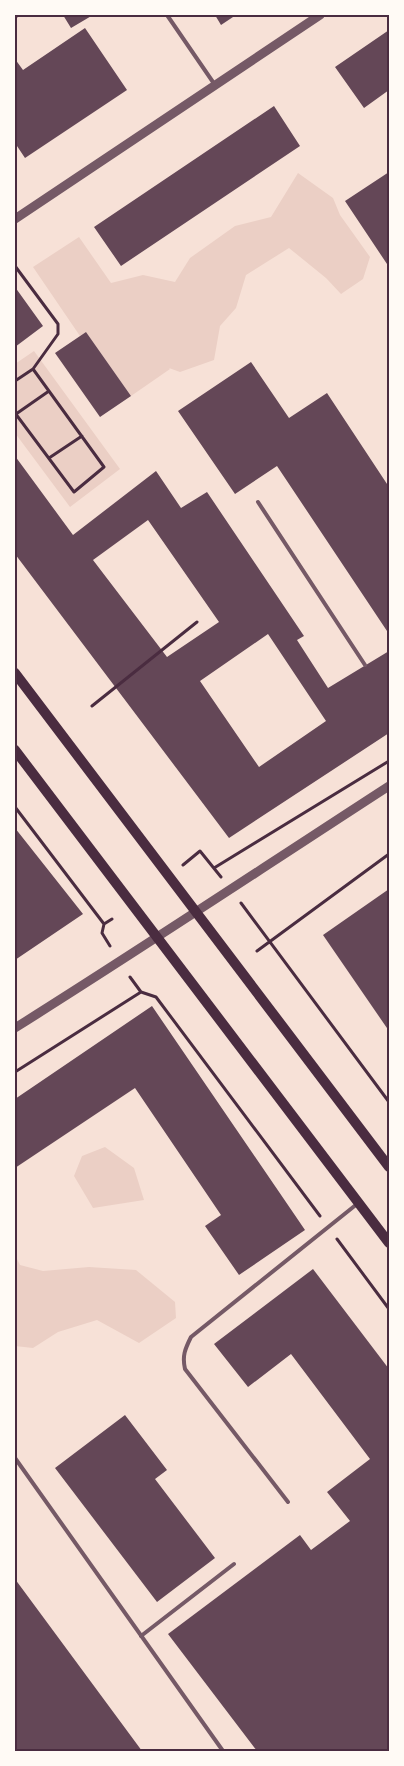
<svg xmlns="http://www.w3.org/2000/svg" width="404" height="1766" font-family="'IBM Plex Sans',sans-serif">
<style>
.green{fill:#ebcfc5}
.building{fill:#644757;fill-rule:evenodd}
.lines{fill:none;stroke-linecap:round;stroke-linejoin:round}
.path{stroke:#4a2c40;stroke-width:3}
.service{stroke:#755966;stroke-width:4}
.tertiary{stroke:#755966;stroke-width:9}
.secondary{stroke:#4a2c40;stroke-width:10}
.neatline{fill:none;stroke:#4a2c40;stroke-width:2}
</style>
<rect width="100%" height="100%" fill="#f7e1d7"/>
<path class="green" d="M298,173l35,25 7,17 30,42 -7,22 -22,15 -15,-16 -37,-30 -43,27 -10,33 -16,18 -6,34 -34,12 -11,-4 1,1 -39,27 -45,-64 -6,4 -47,-69 46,-30 32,46 32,-8 32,7 15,-24 45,-32 36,-9z
M34,351l86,118 -50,38 -55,-74v-69z
M105,1147l29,21 10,32 -51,8 -19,-32 8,-20z
M15,1255l5,10 23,6 46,-4 47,3 39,32 1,16 -37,25 -42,-23 -39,12 -25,16 -18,-2z"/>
<path class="building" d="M63,15h30l-22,13z
M215,15h21l-15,10z
M85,28l42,62 -102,68 -10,-15v-84l8,11z
M389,30v60l-25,18 -29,-41z
M274,106l26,40 -179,120 -27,-39z
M389,172v95l-44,-66z
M15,287l28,39 -28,21z
M86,332l45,64 -31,21 -45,-64z
M251,362l38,56 38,-25 62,94v147l-112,-168 -42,28 -57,-83z
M15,456l58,79 83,-64 25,37 26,-16 97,144 -7,4 31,48 61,-37v82l-160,105 -214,-284zM148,520l71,102 -52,35 -74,-97zM268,634l58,87 -67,46 -59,-86z
M15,828l68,86 -68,46z
M389,889v142l-66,-96z
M152,1006l153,224 -66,45 -34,-49 16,-11 -86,-127 -120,80v-69z
M313,1269l76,100v382h-132l-89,-117 132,-99 11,15 39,-29 -23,-29 43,-33 -79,-105 -43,33 -34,-43z
M125,1415l42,55 -12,9 60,79 -58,44 -102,-134z
M15,1579l127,172h-127z"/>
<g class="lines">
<path class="path" d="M15,266l43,58v10l-25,35
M15,381l18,-12 71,98 -30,25 -59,-79
M16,414l33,-23
M49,458l33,-22
M92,706l105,-84
M15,807l89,117
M183,865l17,-14 21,26
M214,868l175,-107
M241,903l148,199
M110,946l-8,-13 2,-9 8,-5
M257,951l132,-97
M130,977l11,15 15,5 164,219
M15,1072l126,-80
M337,1239l52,70"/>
<path class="service" d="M167,15l48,70
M15,17l2,-2
M258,502l107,163
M15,1458l208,293
M288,1502l-103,-133c-3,-13 0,-20 6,-32l166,-133
M141,1636l93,-72"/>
<path class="tertiary" d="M15,219l305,-204
M15,1028c126,-79 249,-161 374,-242"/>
<path class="secondary" d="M15,673l374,494
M15,750l374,493"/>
</g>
<rect width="404" height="1766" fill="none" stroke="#fffaf5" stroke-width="32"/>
<rect x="16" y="16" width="372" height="1734" class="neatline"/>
</svg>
